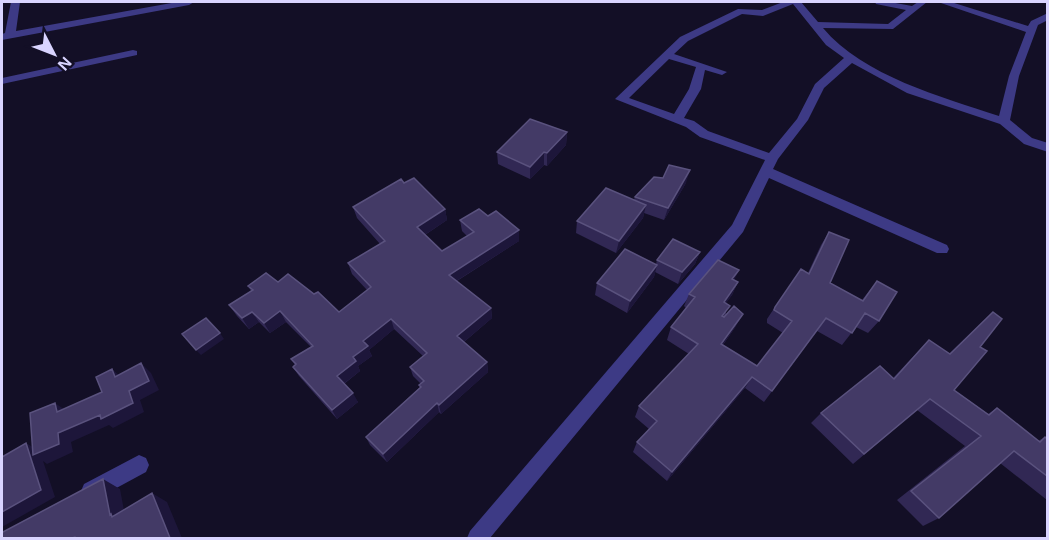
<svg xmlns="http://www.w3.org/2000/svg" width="1049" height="540" font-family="Arial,sans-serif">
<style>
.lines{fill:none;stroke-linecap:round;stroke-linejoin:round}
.street{fill:#3d3a85;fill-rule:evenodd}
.wall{fill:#312854}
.shaded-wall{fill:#1d163a}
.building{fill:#433a66;stroke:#5a527e;stroke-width:1.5}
</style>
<rect width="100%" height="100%" fill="#130f26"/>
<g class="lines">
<path class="street" d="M11,2h9l-4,29 161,-29h17l-5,3 -187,35v-6l3,-1z
M783,2h18l17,20 70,2 18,-14 -30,-6 -1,-2h15l22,4 6,-4h9l-34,27 -70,-1c40,48 119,69 176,88l10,-40 17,-44 -88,-30h13l77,24 3,-5 17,-8v7l-10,5 -19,51 -9,44 22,18 16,5v9l-24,-8 -24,-20 -93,-31 -55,-30 -28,25 -16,32 -30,39 -5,10 174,76 2,4 -2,4h-10l-168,-75 -26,54 -253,306h-23l3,-7 262,-306 33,-65 -65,-23 -14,-10 -71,-28 65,-62 58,-28 24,1zM793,4l33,41 18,13 -29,26 -18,35 -28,34 -61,-22 -14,-10 -10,-3 17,-29 4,-19 17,5 5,-3 -53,-18 14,-13 54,-27 21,2zM669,59l27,8 -7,22 -15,25 -45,-16z
M133,50l4,1v4l-135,29v-6z
M139,455l7,3 3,7 -3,7 -48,26 -7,3 -7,-3 -3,-7 3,-7z"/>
</g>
<path class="wall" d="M567,132l-1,13 -19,21 -3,-1 -14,14 -32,-15 -1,-12z
M404,183l41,26 2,11 -22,15 17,16 25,-15 -5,-5 -2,-11 59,21 -62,40 34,27 1,10 -28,24 23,20 1,10 -47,42 -2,-2 -52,50 -17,-17 -4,-8 54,-50 -1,-2 2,-1 -8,-8 -3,-9 13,-11 -29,-27 -25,21 3,6 -14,10 2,5 -16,13 14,18 -21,17 -38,-43 -6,-9 2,-2 -4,-6 20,-12 -25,-25 -16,11 -11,-11 -10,7 -12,-13 -8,-11 22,-14 -3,-5 30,-4 61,30 28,-22 -15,-16 -4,-11 32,-19 -23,-26 -4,-11z
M686,183l-22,37 -20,-7 -1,5 -27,35 -40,-20 1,-12 57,-21 1,-3z
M829,232l1,51 32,17 15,-19 2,40 -11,12 -12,-6 -14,18 -25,-14 -53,71 -19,-14 -78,93 -34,-29 4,-10 12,-13 -14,-12 4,-11 50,-52 -22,-14 4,-13 15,-19 -2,-2 5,-12 46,-13 3,1 -6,13 -6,8v12l10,11 -13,19 34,21 26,-33 -16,-10v-4l8,-12 33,-34 13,-28z
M700,252l-5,12 -17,20 -23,-12 -1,5 -27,36 -32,-18 2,-12 59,-19 1,-4z
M993,312l-13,35 -26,43 34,24 9,-6 41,33 7,-4 2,2v61l-47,-37 -61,55 -16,8 -26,-26 68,-54 -48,-36 -64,54 -42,-41 10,-10 72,-35 36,-38 20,14z"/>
<path class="shaded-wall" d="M567,132l-1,13 -19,21v-13z
M544,152v13l-14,14v-12z
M690,170l-4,13 -22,37 4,-12z
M646,205l-3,13 -27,35 3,-12z
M445,209l2,11 -27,18 -3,-11z
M519,230v11l-69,44 -1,-10z
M700,252l-5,12 -17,20 4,-12z
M657,265l-3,12 -27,36 3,-12z
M739,270l-6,13 -1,-4z
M738,282l-6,13 -14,19 6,-12z
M491,308l1,10 -33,28 -2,-10z
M280,311l6,11 -16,11 -6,-10z
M252,312l7,10 -10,7 -7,-11z
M743,314l-7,12 -21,30 6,-12z
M391,319l3,10 -25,21 3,6 -14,10 2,5 -18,14 -5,-9 16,-19 10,-16z
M220,333l4,6 -23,16 -5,-5z
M487,362l1,10 -47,42 -2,-9z
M141,363l10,10 8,17 -19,10 4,12 -31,16 -4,-3 -38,17 2,10 -26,12 -4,-3 12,36 -53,30v-15l24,-69 13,8 19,-18 42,-18 29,-24z
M112,369l11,10 -8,-2z
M752,377l-7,11 -78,93 5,-9z
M353,393l5,9 -21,17 -5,-9z
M55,403l13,9h-11z
M437,403l2,9 -52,50 -4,-8z
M103,479l17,10 6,32 -14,-4 -2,-2z
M152,493l15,9 15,36h-12z"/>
<path class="building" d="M530,119l37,13 -20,21 -3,-1 -14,15 -33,-15z
M669,165l21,5 -22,38 -33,-11 19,-20 9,1z
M414,178l31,31 -28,18 25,24 32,-19 -14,-12 19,-11 9,7 8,-5 23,19 -70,45 42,33 -34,28 30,26 -48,43 -2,-2 -54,51 -17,-17 55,-50 -2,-2 5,-4 -14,-14 17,-14 -36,-34 -28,22 5,5 -15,11 3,4 -19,15 16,17 -21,17 -39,-43 3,-3 -5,-5 22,-13 -33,-35 -16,12 -12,-11 -10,6 -13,-13 24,-15 -5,-4 18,-13 12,9 10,-8 26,20 4,-2 21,20 32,-25 -23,-24 37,-22 -32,-34 48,-28 3,4z
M606,188l40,17 -27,36 -42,-20z
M829,232l20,8 -19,43 33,18 14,-20 20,11 -18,29 -14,-8 -13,20 -26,-15 -54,73 -20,-14 -80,95 -35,-30 20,-21 -18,-15 59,-62 -27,-17 24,-30 -6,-3 29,-34 21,10 -7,9 6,3 -14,20 6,4 -8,10 2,1 10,-11 9,8 -22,30 36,22 35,-45 -18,-11 1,-3 26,-38 8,5z
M673,239l27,13 -18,20 -25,-12z
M625,249l32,16 -27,36 -33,-18z
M993,312l9,7 -22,28 7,4 -33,39 35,25 8,-7 43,34 5,-5 2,2v37l-33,-25 -75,67 -28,-27 70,-55 -51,-37 -66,55 -43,-41 59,-47 14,13 35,-39 21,14z
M206,318l14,15 -24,17 -14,-16z
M141,363l8,18 -20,10 4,12 -32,16 -1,-4 -42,18 1,11 -26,11 -3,-42 25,-10 2,9 45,-20 -6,-15 16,-8 3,8z
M26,443l15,47 -39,22v-55z
M103,479l7,36 1,-1 1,3 40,-24 18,45h-94l-1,-1 -3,1h-70v-6h1z"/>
<rect width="1049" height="540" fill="none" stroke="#d9d4ff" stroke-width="6"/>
<g transform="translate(54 54) rotate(132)" stroke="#130f26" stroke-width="4.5" paint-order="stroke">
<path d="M0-4.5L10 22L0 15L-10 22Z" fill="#d9d4ff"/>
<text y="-9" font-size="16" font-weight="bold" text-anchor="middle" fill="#d9d4ff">N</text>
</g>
</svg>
